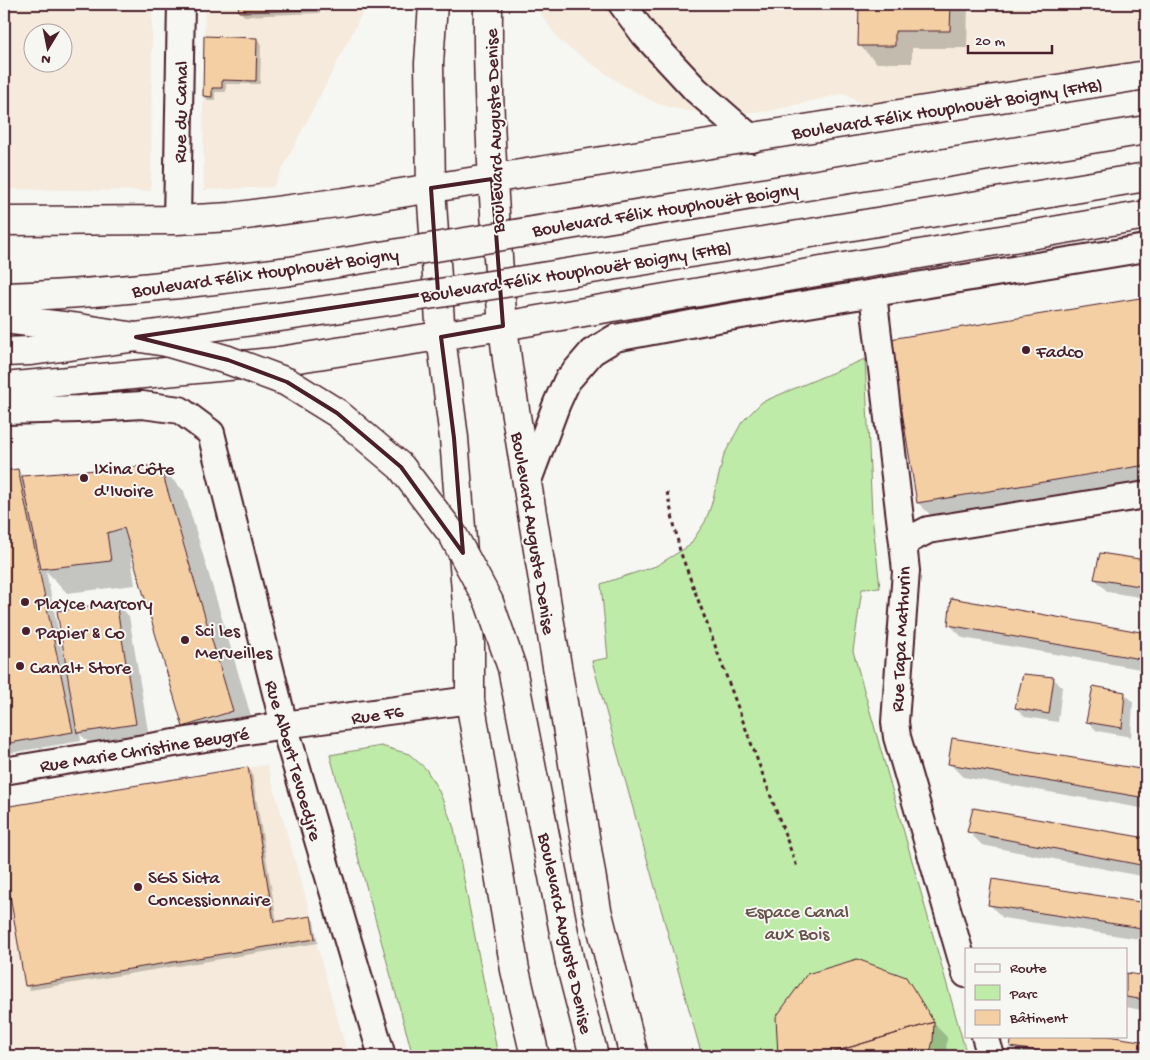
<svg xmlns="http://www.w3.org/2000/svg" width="1150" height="1060" font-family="'Gochi Hand',sans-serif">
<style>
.built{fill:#f5eadb;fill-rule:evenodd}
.green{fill:#bfeba8;stroke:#84856a}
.shadow{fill:#0003}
.building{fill:#f4cfa4;stroke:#4a1f2b}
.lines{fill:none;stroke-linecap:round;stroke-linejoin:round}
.minor-casing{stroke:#4a1f2b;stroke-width:30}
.secondary-casing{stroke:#4a1f2b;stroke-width:31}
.primary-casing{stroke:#4a1f2b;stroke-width:31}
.trunk-casing{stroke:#4a1f2b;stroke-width:31}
.path{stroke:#4a1f2b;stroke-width:3;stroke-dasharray:4 4;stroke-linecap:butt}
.minor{stroke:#f6f6f2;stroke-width:26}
.secondary{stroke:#f6f6f2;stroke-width:28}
.primary{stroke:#f6f6f2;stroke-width:28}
.trunk{stroke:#f6f6f2;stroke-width:28}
.primary-bridge-casing{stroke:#4a1f2b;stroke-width:31;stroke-linecap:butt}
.trunk-bridge-casing{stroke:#4a1f2b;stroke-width:31;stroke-linecap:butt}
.primary-bridge{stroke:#f6f6f2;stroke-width:28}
.trunk-bridge{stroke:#f6f6f2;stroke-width:28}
.marked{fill:none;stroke:#4a1f2b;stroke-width:4;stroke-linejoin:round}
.poi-dot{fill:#4a1f2b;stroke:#f6f6f2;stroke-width:2}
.labels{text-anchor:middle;stroke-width:4;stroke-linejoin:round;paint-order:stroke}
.street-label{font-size:19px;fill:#4a1f2b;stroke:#f6f6f2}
.poi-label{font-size:19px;fill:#4a1f2b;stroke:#f6f6f2;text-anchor:start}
.park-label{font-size:19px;fill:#67524a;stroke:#f6f6f2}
</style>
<rect width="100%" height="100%" fill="#f6f6f2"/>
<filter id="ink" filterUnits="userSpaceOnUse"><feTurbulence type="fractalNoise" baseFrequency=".02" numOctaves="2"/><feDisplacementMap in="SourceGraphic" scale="10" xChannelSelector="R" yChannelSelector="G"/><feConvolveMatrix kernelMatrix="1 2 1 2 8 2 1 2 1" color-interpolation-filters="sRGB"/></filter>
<g filter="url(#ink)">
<path class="built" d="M4,4h148l-1,187 -147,-2zM32,32h30v30h-30z
M205,4h162l-94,183 -69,3 -1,-94z
M534,4h612v67l-269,44 -32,-22 -76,18 -47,3 -35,-3 -29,-7 -35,-19 -34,-23 -29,-21z
M267,765l44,151 4,23 33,117h-344v-249z"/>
<path class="green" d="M865,359l7,156 8,73 -18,1 -9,62 114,405h-265l-110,-395 16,-3 -7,-74 55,-18 33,-20 16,-24 6,-16 13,-51 18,-33 20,-20z
M381,746l28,8 17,15 13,22 15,37 44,228h-85l-83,-301z"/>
<path class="shadow" d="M240,4h80v9l-76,3 -4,-5z
M860,4h108l-1,44h-55v15h-35l-18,-18z
M257,39l4,4 -1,41h-34v8h-11v8h-7l-4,-4z
M1146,298v187l-210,35 -18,-17 -27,-163z
M160,467l24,24 73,245 -48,14 -25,-24 -50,-169 -3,1 4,27 -68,8 -21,-22 18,88 2,-1 50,-55 13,13 20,121 -57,9 -12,-12 1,7 -77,13v-282l13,-1 7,6z
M1101,555l45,6v37l-38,-6 -13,-13z
M952,600l194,35v35l-183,-32 -14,-14z
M1053,678l9,9 -4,35 -33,-5 -9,-9z
M1124,693l9,9 -2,35 -34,-6 -9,-9z
M953,740l193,31v38l-183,-32 -14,-14z
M248,768l4,5 25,149 33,-5 4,4 4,22 -288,47 -4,-4 -22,-135v-43z
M974,809l172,30v38l-164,-32 -14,-14z
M1145,904l1,36 -143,-22 -13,-13z
M1126,974l20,4v33l-20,-4z
M906,978l4,5 28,45 9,9 -1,19h-167l-1,-39z
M1099,1036l47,7v13h-125l-9,-9z"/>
<path class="building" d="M238,4h78l1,6 -78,2z
M859,4h92l-1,27h-55v15h-37z
M204,36l53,2 -1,43 -34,-1v8h-10v9l-9,-1z
M1146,297v168l-229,38 -27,-164z
M160,465l73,246 -50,16 -59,-199 -17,5 4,28 -70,8 -19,-93z
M18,469l55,263 -69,12v-273z
M1100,553l46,7v27l-52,-8z
M951,598l195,35v27l-198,-35z
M116,602l20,122 -59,9 -20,-122z
M1023,674l31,3 -5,37 -34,-6z
M1093,686l32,6 -3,36 -36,-6z
M952,738l194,32v28l-198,-34z
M248,767l26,155 37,-6 4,23 -290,47 -21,-127v-52z
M973,808l173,30v28l-179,-34z
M992,879l154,24 -4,25 -154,-23z
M857,959l49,18 28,45 -113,34h-43l-2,-39 31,-43z
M1126,973l20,3v24l-20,-3z
M934,1022l-1,19 -4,15h-108z
M1012,1036h96l38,6v14h-76l-60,-9z"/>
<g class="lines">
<g class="minor-casing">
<path id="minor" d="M622,4l22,30 52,56 56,49
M177,220l4,-216
M873,294l30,249
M4,411l75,-2 63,-4 38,5 31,23 73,292 98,331
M527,483l30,-80 10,-22 25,-29 23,-14 102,-19 429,-71
M4,771l280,-46 186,-25
M966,974l-69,-237 -2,-15 11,-151 -3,-28 25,-13 218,-35
M985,1036l6,20"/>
</g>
<g class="secondary-casing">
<path id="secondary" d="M433,4l-4,59 2,125 10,149
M488,4c-1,107 7,215 15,322
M4,221l173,-1 54,-3 113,-15 802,-127"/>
</g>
<g class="primary-casing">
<path id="primary" d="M503,326l643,-111"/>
</g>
<g class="trunk-casing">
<path id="trunk" d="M441,337l13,101 16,205v57l45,270 20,86
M4,387l269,-25 230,-36 5,41 89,543 37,146
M570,963l24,93"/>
</g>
<path class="path" d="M667,492l13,59 117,316"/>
<use href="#minor" class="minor"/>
<use href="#secondary" class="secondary"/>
<use href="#primary" class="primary"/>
<use href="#trunk" class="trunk"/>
<g class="primary-bridge-casing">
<path id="primary-bridge" d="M4,297c96,-3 190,-14 286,-26l856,-141
M4,352l25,-1c374,-47 745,-112 1117,-174"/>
</g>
<g class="trunk-bridge-casing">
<path id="trunk-bridge" d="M4,319l75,9 87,14 62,18 59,22 50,31 64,54 52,68 36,67 23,66 58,295"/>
</g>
<use href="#primary-bridge" class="primary-bridge"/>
<use href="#trunk-bridge" class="trunk-bridge"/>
</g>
</g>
<path class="marked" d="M492,179l11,147 -62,11 13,101 9,115 -62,-86 -64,-54 -50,-31 -59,-22 -92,-23 302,-45 -7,-104z"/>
<g class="poi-dot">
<circle cx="1026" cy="350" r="5"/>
<circle cx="84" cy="478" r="5"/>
<circle cx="25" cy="602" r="5"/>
<circle cx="26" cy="631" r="5"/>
<circle cx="185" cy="640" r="5"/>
<circle cx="20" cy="666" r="5"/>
<circle cx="138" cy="887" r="5"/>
</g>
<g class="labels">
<g class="street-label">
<text transform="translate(947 107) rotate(-9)" y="7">Boulevard Félix Houphouët Boigny (FHB)</text>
<text transform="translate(179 112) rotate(-89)" y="7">Rue du Canal</text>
<text transform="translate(493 131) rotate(-92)" y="7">Boulevard Auguste Denise</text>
<text transform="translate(665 208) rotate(-9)" y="7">Boulevard Félix Houphouët Boigny</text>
<text transform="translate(576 270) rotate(-9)" y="7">Boulevard Félix Houphouët Boigny (FHB)</text>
<text transform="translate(265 271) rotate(-8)" y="7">Boulevard Félix Houphouët Boigny</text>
<text transform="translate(535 533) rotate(81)" y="7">Boulevard Auguste Denise</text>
<text transform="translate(899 639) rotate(-87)" y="7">Rue Tapa Mathurin</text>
<text transform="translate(377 713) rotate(-8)" y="7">Rue F6</text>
<text transform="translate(144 748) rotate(-9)" y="7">Rue Marie Christine Beugré</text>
<text transform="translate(295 760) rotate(74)" y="7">Rue Albert Tevoedjre</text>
<text transform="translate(567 933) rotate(78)" y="7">Boulevard Auguste Denise</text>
</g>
<g class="poi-label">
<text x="1036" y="357">Fadco</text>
<text x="94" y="474">Ixina Côte<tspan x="94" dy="22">d'Ivoire</tspan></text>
<text x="35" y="609">PlaYce Marcory</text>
<text x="195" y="636">Sci les<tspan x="195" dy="22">Merveilles</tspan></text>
<text x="36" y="638">Papier &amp; Co</text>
<text x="30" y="673">Canal+ Store</text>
<text x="148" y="883">SGS Sicta<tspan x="148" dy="22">Concessionnaire</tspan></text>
</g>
<g class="park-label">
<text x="797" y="917">Espace Canal<tspan x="797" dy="22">aux Bois</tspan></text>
</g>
</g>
<rect width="1150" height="1060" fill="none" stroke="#f6f6f2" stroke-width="20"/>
<rect x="10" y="10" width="1130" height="1040" fill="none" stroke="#4a1f2b" stroke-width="2" filter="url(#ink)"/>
<rect x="965" y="948" width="162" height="90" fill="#f6f6f2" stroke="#b1a0a2"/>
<rect x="975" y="964" width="25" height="8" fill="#f6f6f2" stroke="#b1a0a2"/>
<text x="1010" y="972" font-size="15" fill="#4a1f2b">Route</text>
<rect x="975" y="985" width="25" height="15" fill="#bfeba8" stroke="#b1a0a2"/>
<text x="1010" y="998" font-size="15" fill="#4a1f2b">Parc</text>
<rect x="975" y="1010" width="25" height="15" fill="#f4cfa4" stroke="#b1a0a2"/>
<text x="1010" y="1022" font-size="15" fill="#4a1f2b">Bâtiment</text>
<g transform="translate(48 48) rotate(190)"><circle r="24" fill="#f6f6f2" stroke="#b1a0a2"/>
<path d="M0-4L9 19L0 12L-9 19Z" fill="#4a1f2b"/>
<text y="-8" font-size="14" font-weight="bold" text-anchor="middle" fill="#4a1f2b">N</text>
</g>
<path d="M968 45v8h84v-8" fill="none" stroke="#4a1f2b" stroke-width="2.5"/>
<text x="975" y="45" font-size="15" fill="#4a1f2b" stroke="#f6f6f2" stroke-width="4" paint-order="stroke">20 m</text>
</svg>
